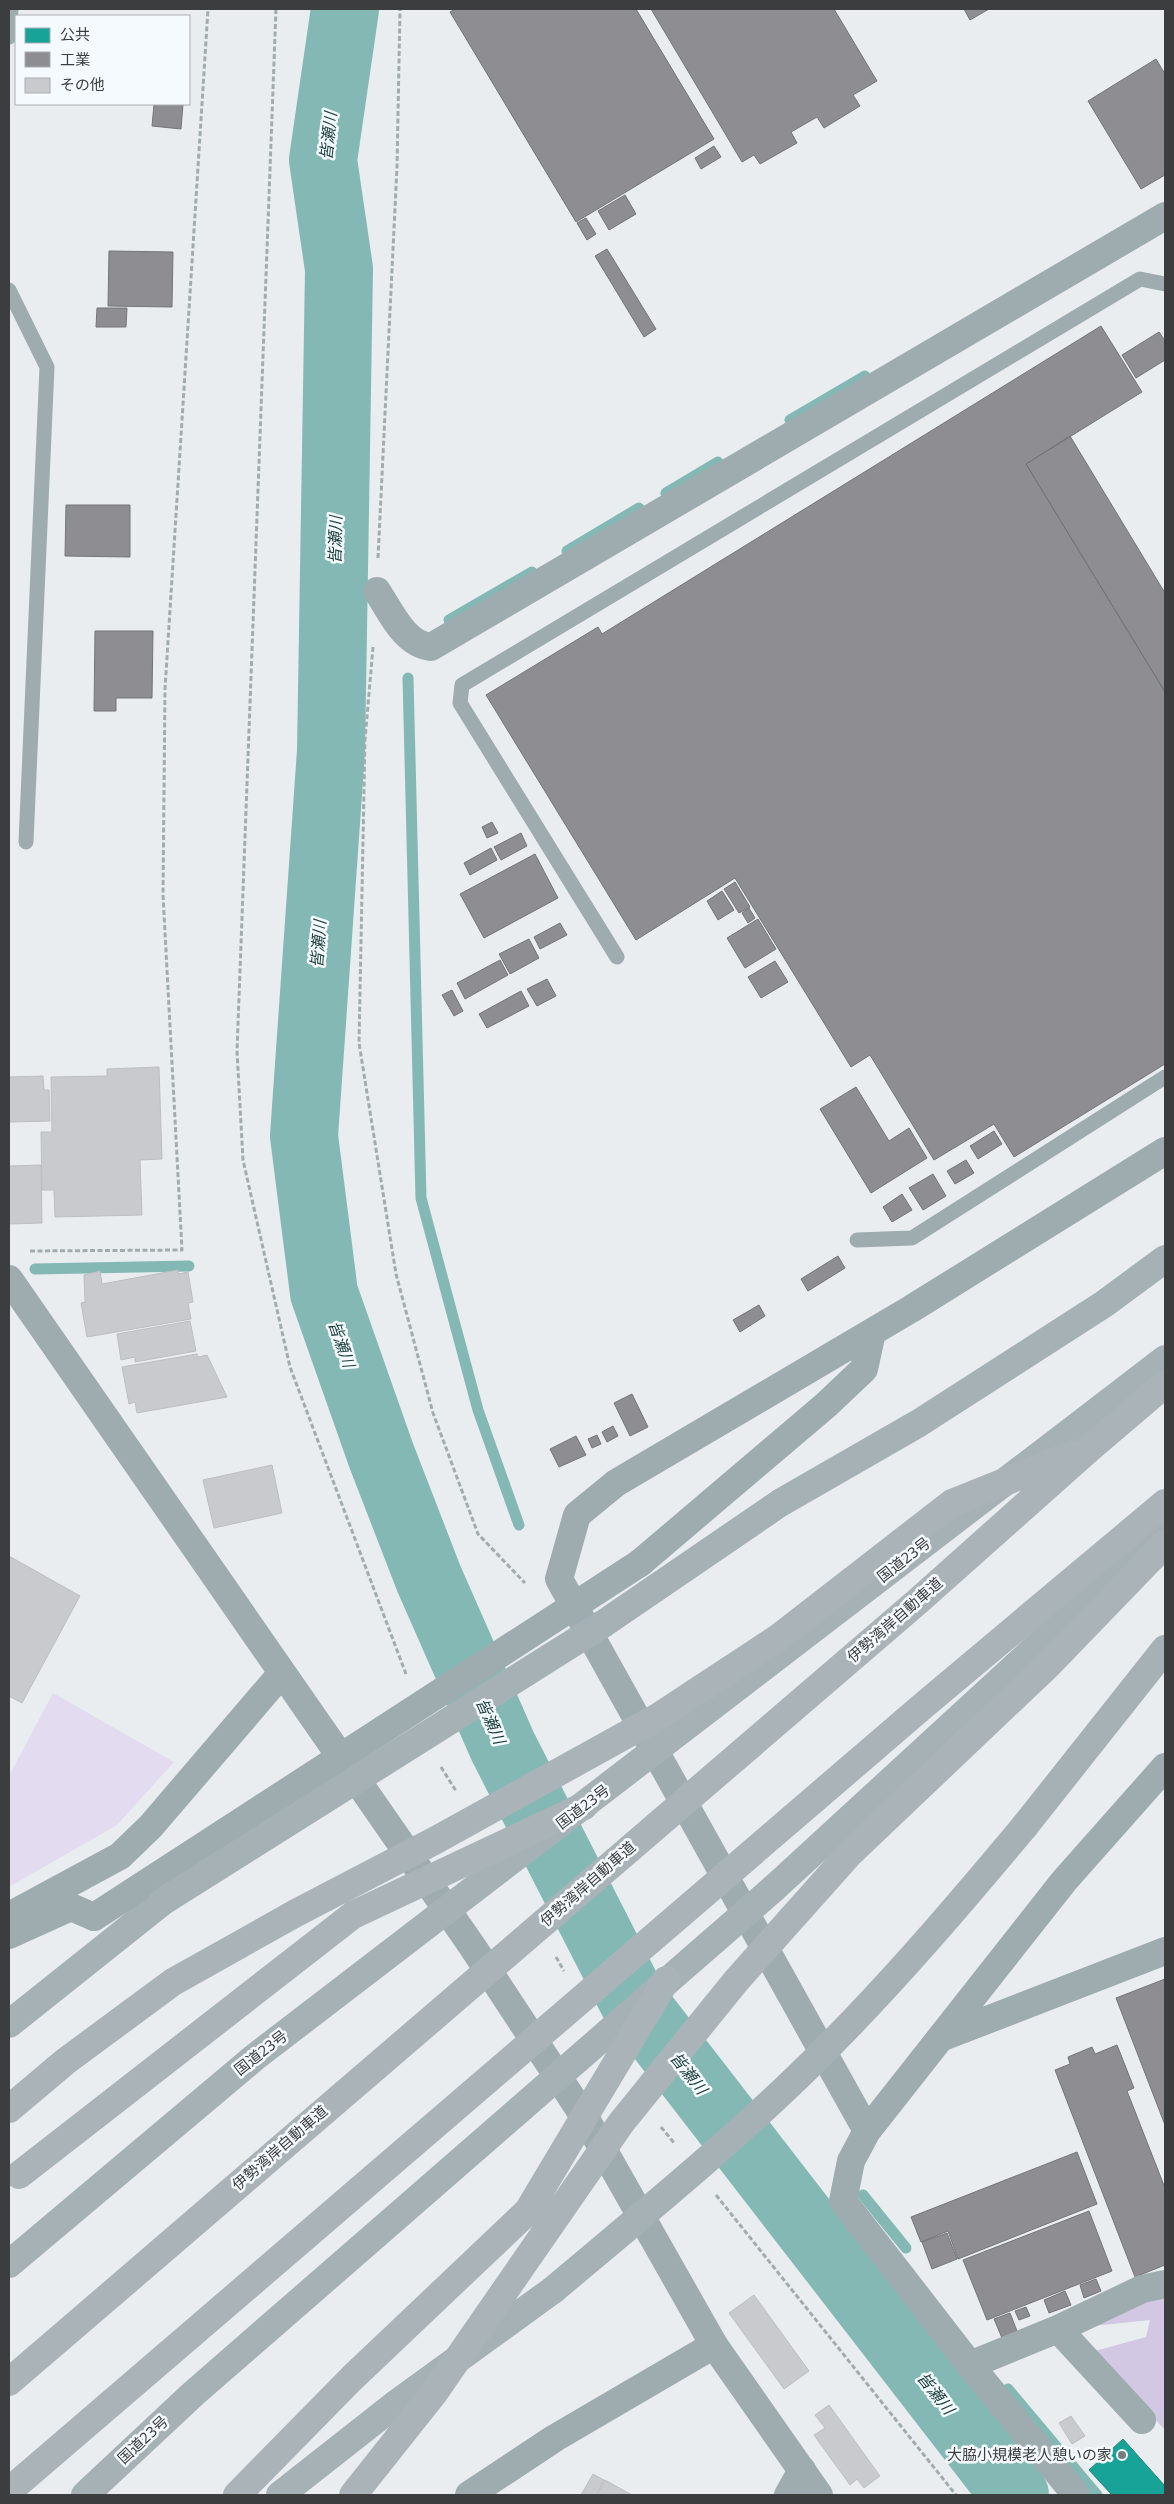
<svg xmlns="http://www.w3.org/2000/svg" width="1174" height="2504" font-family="'Noto Sans','Noto Sans JP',sans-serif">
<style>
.green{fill:#e3dbf0}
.forest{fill:#d3c8e4}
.public{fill:#17a398;stroke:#22847d}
.industry{fill:#8d8d92;stroke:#747579}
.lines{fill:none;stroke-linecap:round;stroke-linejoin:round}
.stream{stroke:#84b8b4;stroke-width:11}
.river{stroke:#84b8b4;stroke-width:68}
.building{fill:#c9cacd;stroke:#bdbec1}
.path{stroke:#a2acaf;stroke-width:3;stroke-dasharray:5 2.5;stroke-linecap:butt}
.service{stroke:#9eacb0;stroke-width:15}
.minor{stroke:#9eacb0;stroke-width:28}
.tertiary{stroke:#9eacb0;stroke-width:28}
.trunk{stroke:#a6b1b6;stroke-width:28}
.minor-bridge{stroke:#9eacb0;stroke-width:28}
.trunk-bridge{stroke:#a6b1b6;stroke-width:28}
.motorway-bridge{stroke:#aab4b8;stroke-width:28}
.poi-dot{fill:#787b7d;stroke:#f5faff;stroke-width:2}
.labels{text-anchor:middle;stroke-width:5;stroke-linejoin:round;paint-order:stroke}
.street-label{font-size:15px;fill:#3b3d3f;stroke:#f5faff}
.poi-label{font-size:15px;fill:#3b3d3f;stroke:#f5faff;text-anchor:end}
.water-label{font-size:16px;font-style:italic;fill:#183c39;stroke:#f5faff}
</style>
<rect width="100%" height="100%" fill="#eaedf0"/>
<path class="green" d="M53,1693l121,69 -57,63 -108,62v-111z"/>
<path class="forest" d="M1165,2294v136l-74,-78 55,-15 4,-17 -66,7z"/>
<path class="public" d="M1123,2439l42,47v9h-53l-23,-25z"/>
<path class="industry" d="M455,9h181l78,130 -138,83 -126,-210z
M651,9h183l43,72 -24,14 7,11 -36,22 -7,-11 -26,15 6,11 -37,21 -6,-9 -12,7z
M964,9h25l-19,11z
M1156,59l9,15v101l-24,14 -53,-88z
M154,104h29l-2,25 -29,-3z
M714,146l7,11 -20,12 -6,-11z
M625,195l11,19 -27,16 -11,-19z
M586,218l10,16 -9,6 -10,-17z
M607,249l49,80 -12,8 -49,-81z
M109,251l64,1 -1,55 -64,-1z
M97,308h30l-1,19h-30z
M1101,326l41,66 -116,72 139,228v372l-151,93 -20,-33 -60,36 -64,-105 -19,12 -116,-189 -99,62 -150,-245 112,-68 4,7z
M1159,332l6,9v19l-29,18 -14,-23z
M1070,436l95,157v99l-139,-228z
M66,505h64v52l-65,-1z
M95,631h58l-1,67h-36v13h-22z
M492,822l6,11 -11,5 -5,-11z
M521,833l6,13 -26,14 -7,-13z
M491,848l6,12 -27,15 -6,-12z
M535,854l23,44 -74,40 -24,-44z
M735,882l15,25 -11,6 -15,-24z
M722,891l12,19 -16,10 -11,-19z
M749,908l6,10 -7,5 -6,-10z
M758,919l18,30 -31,19 -18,-30z
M560,923l7,12 -27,14 -6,-12z
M529,939l10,19 -29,16 -11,-20z
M500,960l8,15 -43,24 -8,-16z
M775,961l13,21 -27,16 -13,-21z
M547,979l9,17 -19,10 -10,-17z
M452,990l11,21 -9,5 -12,-21z
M521,991l8,15 -42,22 -8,-14z
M856,1087l33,54 20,-13 18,30 -56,35 -51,-84z
M994,1131l8,13 -24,15 -8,-13z
M966,1160l8,13 -19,11 -8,-13z
M933,1174l13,22 -23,14 -14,-22z
M902,1194l10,16 -20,12 -9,-15z
M838,1256l7,12 -37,23 -7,-12z
M759,1305l6,11 -25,16 -7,-12z
M632,1394l16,33 -18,9 -16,-33z
M613,1426l5,10 -11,6 -5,-10z
M597,1435l4,9 -9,4 -4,-9z
M576,1436l10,19 -27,12 -9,-18z
M1165,1979v146l-49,-127z
M1117,2045l17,43 -7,3 38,97v77l-30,12 -80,-207 15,-6 -2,-7 24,-10 3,7z
M1077,2152l20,52 -139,55 -10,-28 -27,11 -10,-25z
M1089,2211l23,60 -125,49 -24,-60z
M947,2233l10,26 -25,10 -10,-27z
M1096,2279l5,12 -17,7 -4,-13z
M1065,2291l6,14 -22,8 -5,-13z
M1026,2307l4,9 -11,4 -4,-9z
M1010,2313l7,18 -15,7 -8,-19z"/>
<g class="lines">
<path class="stream" d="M790,420l75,-44
M666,493l52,-31
M567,551l72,-43
M449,620l83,-48
M408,678l13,520 57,212 41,115
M35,1269l154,-3
M863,2195l43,53
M1008,2389l89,106"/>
<path class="river" d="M345,9l-22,151 16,109 -8,482 -27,385 20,157 57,162 48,124 74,168 130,254 382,494"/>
</g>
<path class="building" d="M159,1067l3,92 -22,1 2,55 -87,2 -1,-27h-12l-1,-58h11l-1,-55 56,-1v-7z
M43,1076l1,14h5l1,31 -41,1v-45z
M41,1165l1,58 -33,1v-58z
M178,1270v4l10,-2 5,30 -5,1 3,16 -104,18 -6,-34 4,-1 -1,-27 16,-4 2,13z
M190,1321l6,30 -61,11v-5l-14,3 -4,-26z
M197,1354l1,3 9,-2 20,42 -90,16 -2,-11 -6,2 -7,-37z
M272,1465l10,48 -68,15 -11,-48z
M9,1556l71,40 -58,107 -13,-7z
M754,2295l55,76 -25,18 -55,-76z
M829,2405l51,71 -16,12 -7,-9 -7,6 -36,-50 11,-7 -10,-13z
M1071,2416l14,20 -13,8 -13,-21z
M593,2474l11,6 -8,15h-15z
M605,2480l27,15h-35z"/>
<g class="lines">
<path class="path" d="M276,9l-39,1042 6,109 47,207 116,307
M378,558l19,-391 3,-158
M373,647l-8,93 -6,303 37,231 37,139 45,121 47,49
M30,1251l152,-1 -19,-355 2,-206 43,-680
M441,1767l15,24
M556,1957l8,14
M661,2127l14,17
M716,2195l240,300"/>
<path class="service" d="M9,37l2,-28
M9,290l38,77 -21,475
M617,957l-157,-254 2,-18 678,-406 25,5
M857,1240l55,-2 253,-161"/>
<path class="minor" d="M377,591c14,21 27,53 54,56l734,-431
M9,1279l463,667 115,175 127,224 -159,93 -86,57
M640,1563l186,-158 38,-36 8,-37
M9,1916l111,-60 31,-30 131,-153
M9,1935l62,-28 23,10
M943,2037l222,-86
M867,2131l-308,-552 18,-64 39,-32 295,-174 254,-158
M1058,2329l84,91
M970,2365l88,-36 84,-40 23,-5
M788,2495l14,-25
M1076,2495l-106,-130 -127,-164 8,-40 16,-30 197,-250 101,-114"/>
<path class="tertiary" d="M714,2345l105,150"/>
<path class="trunk" d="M603,1624l177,-121 139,-80 185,-119 61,-45
M1024,1827l141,-178
M773,1889l392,-360
M9,2024l153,-122
M280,2495l117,-92 156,-113"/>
<path class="minor-bridge" d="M94,1917l546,-354"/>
<path class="trunk-bridge" d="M162,1902l441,-278
M9,2264l246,-207 910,-698
M553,2290c89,-75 179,-148 261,-229 75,-74 143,-154 210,-234
M85,2495l108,-101 580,-505"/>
<path class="motorway-bridge" d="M9,2109l57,-48 107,-79 123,-69 140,-73 222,-123 120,-79 174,-135 120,-48
M19,2175l334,-260 231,-109
M9,2382l908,-780 174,-155 74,-63
M9,2491l915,-786 241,-202
M237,2495l115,-117 176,-167 138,-231
M353,2495l81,-102 187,-270 115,-142 114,-128 198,-188 117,-121"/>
</g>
<circle class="poi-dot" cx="1122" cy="2455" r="5"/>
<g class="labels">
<g class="street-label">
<text transform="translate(904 1560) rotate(-38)" y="5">国道23号</text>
<text transform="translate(895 1620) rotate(-41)" y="5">伊勢湾岸自動車道</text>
<text transform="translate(583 1807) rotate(-37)" y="5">国道23号</text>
<text transform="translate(588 1884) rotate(-41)" y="5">伊勢湾岸自動車道</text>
<text transform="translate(261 2053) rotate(-38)" y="5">国道23号</text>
<text transform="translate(280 2148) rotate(-41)" y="5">伊勢湾岸自動車道</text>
<text transform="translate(143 2440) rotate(-43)" y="5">国道23号</text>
</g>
<g class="poi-label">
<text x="1112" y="2460">大脇小規模老人憩いの家</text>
</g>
<g class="water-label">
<text transform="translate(328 136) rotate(-84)" y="6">皆瀬川</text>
<text transform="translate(335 540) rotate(-89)" y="6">皆瀬川</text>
<text transform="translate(318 944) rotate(-86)" y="6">皆瀬川</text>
<text transform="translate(342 1344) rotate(71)" y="6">皆瀬川</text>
<text transform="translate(491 1721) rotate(66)" y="6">皆瀬川</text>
<text transform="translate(689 2073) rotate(52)" y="6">皆瀬川</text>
<text transform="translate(936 2393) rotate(52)" y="6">皆瀬川</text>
</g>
</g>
<rect width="1174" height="2504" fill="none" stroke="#3b3d3f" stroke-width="20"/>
<rect x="15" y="15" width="175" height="90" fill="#f5faff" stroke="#abaeb2"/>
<rect x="25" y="28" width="25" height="15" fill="#17a398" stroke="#abaeb2"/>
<text x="60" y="40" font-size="15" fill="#3b3d3f">公共</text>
<rect x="25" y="52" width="25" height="15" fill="#8d8d92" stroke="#abaeb2"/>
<text x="60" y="65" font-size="15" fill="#3b3d3f">工業</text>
<rect x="25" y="78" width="25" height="15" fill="#c9cacd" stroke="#abaeb2"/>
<text x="60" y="90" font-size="15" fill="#3b3d3f">その他</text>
</svg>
